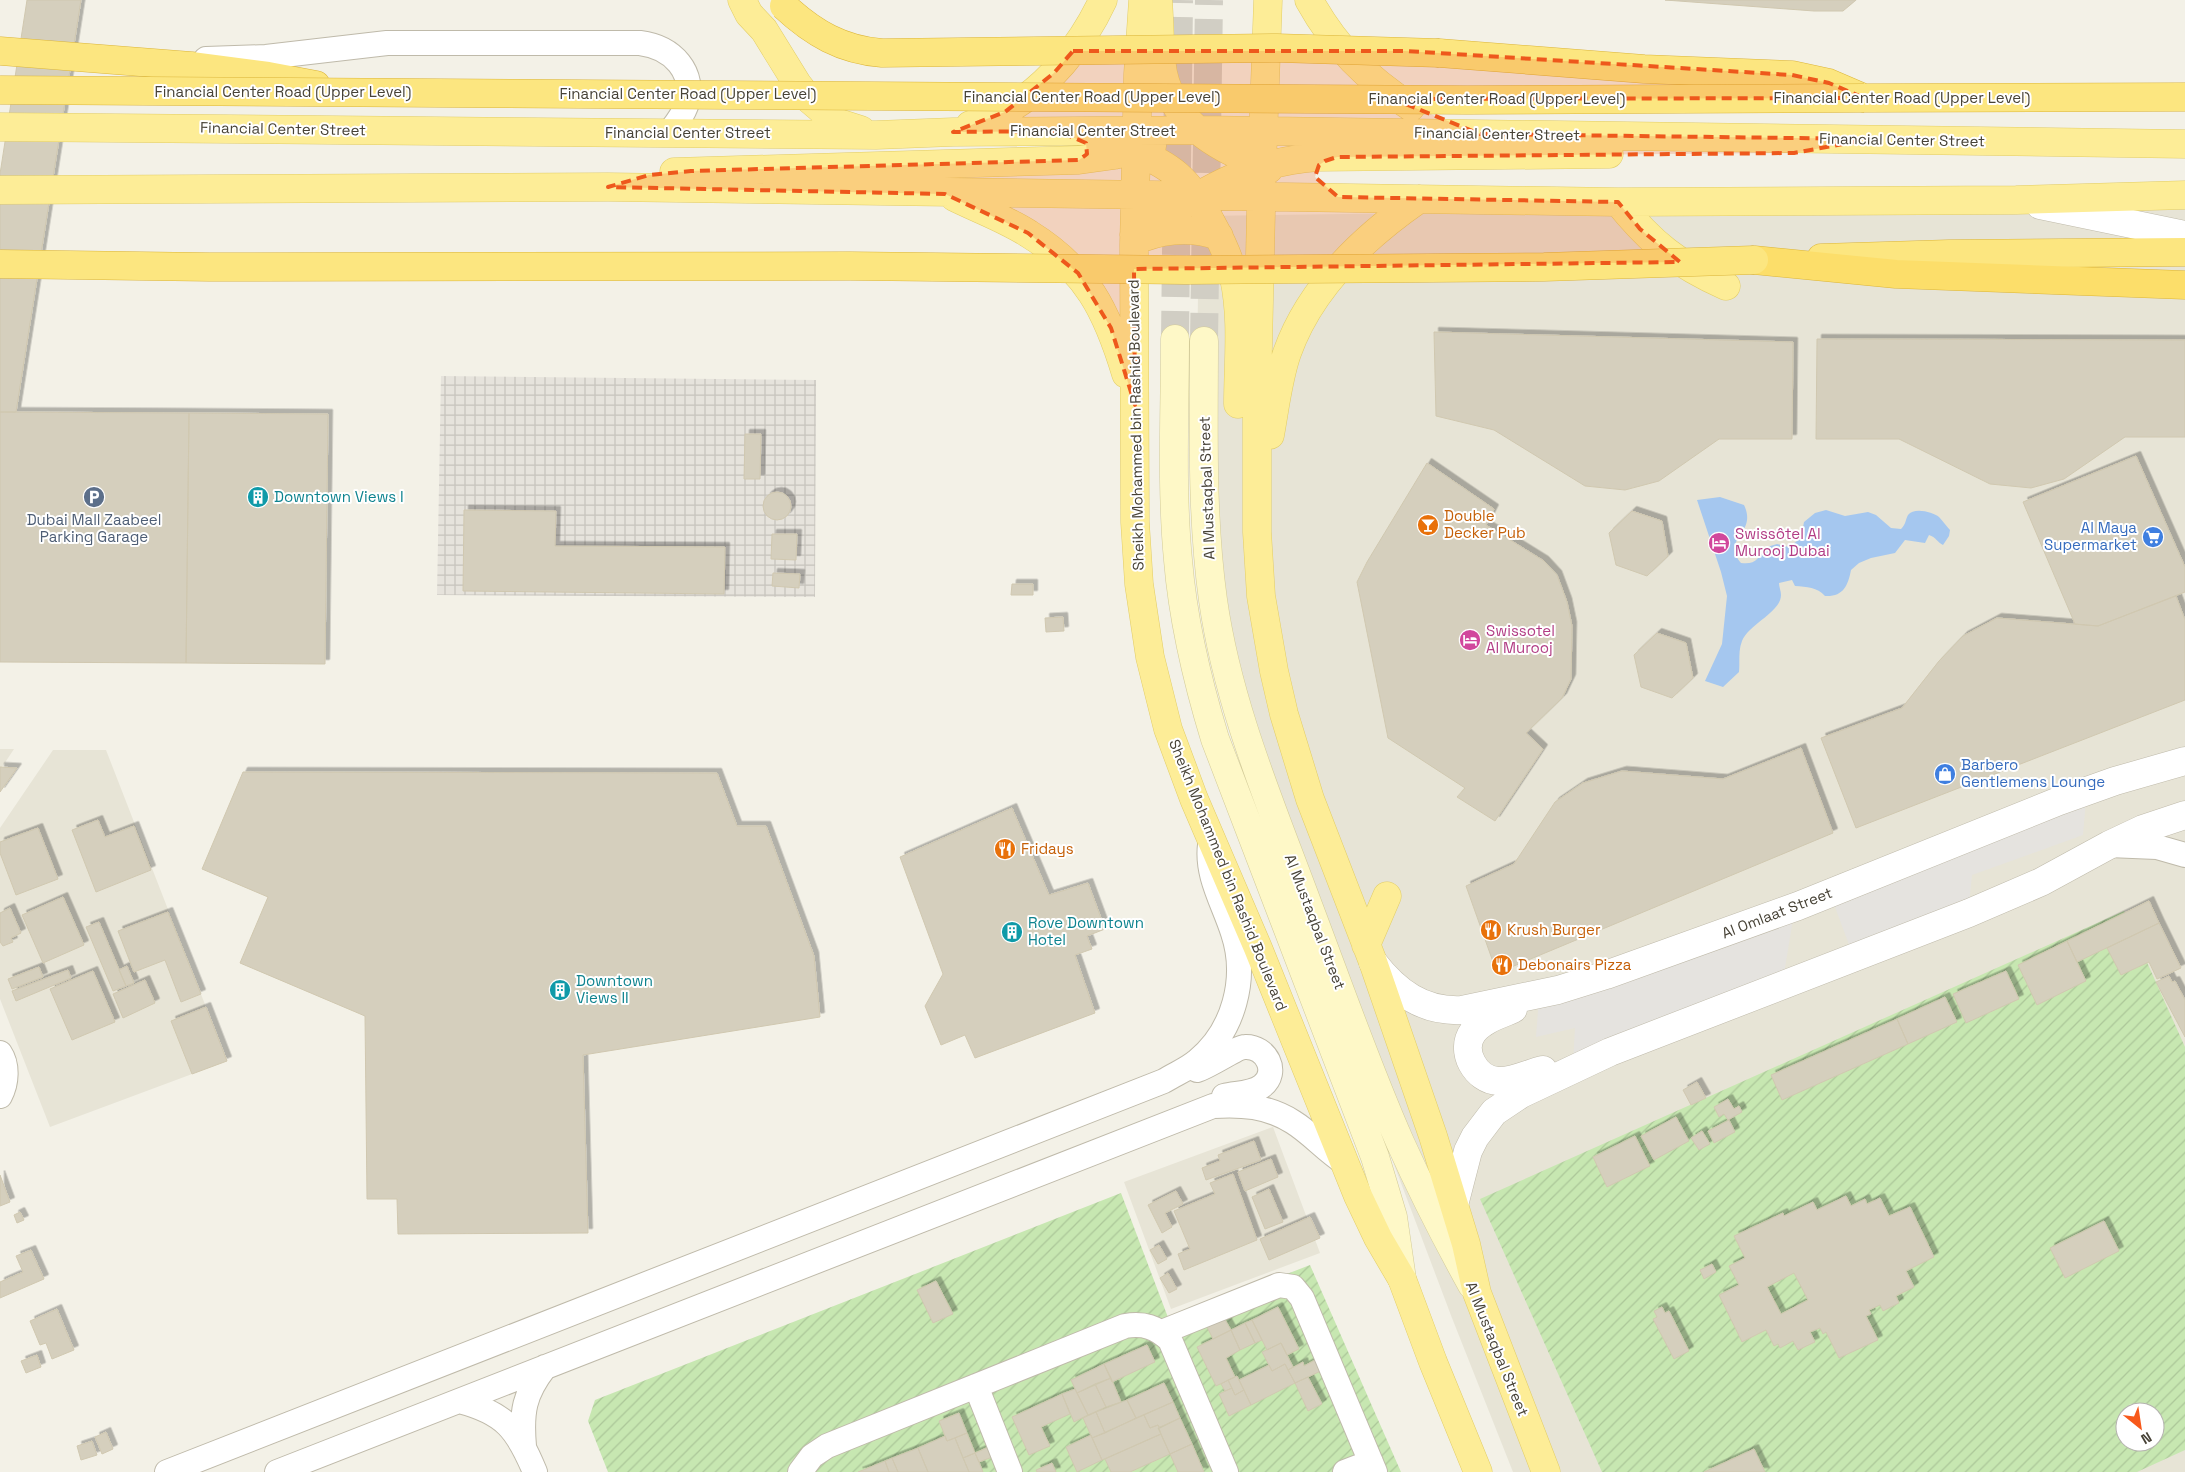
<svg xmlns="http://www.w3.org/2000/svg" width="2185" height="1472" font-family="'Space Grotesk',sans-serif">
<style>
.residential{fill:#e7e4d6;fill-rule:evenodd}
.industrial{fill:url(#industrial-grid)}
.garden{fill:url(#garden-furrows);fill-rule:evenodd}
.parking{fill:#e5e3df}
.water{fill:#a5c7ef}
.building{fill:#d5cfbd;stroke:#d0c8b0;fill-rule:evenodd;filter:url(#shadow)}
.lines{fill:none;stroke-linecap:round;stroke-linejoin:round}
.secondary-tunnel{stroke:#d1cec4;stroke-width:28;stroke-dasharray:28 14;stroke-linecap:butt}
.minor-casing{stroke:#bfbaaa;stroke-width:26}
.tertiary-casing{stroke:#bfbaaa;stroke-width:29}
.secondary-casing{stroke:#d3cb98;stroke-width:29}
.primary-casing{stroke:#e2cd67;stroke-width:29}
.trunk-casing{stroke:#dbb53a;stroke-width:29}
.motorway-casing{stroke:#dbb53a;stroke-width:29}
.minor{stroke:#fff;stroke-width:24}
.tertiary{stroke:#fff;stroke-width:28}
.secondary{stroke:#fef8c7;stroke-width:28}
.primary{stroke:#fded97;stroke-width:28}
.trunk{stroke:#fce680;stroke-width:28}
.motorway{stroke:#fcde6a;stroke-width:28}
.trunk-bridge-casing{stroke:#dbb53a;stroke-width:29;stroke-linecap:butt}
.trunk-bridge{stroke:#fce680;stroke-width:28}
.marked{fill:#ee581c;fill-opacity:0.2;stroke:#ee581c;stroke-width:4;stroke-dasharray:10 6;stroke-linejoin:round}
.labels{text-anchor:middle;stroke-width:4;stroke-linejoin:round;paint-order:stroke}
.street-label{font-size:15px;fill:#474236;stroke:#fff}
.culture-label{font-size:15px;fill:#0d838f;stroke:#fff;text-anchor:start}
.food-label{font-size:15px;fill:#c56008;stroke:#fff;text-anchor:start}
.service-label{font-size:15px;fill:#4e5e75;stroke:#fff}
.shop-label{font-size:15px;fill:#366cbe;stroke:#fff;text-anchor:end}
.hotel-label{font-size:15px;fill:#b23c85;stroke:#fff;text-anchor:start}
</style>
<defs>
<pattern id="industrial-grid" width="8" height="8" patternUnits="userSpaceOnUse" patternTransform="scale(1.25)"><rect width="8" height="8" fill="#e6e3dc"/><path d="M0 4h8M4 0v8" fill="none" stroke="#c7c4bd"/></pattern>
<pattern id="garden-furrows" width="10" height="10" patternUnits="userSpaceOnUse" patternTransform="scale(1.25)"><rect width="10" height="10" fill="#c7e7b1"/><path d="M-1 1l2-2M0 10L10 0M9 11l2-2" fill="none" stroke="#acc799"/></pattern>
<filter id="shadow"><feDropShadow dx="4.5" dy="-4.5" stdDeviation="0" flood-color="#0004"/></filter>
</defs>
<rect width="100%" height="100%" fill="#f3f1e7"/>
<path class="residential" d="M2185,207v1265h-672l-61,-154 -204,-540 -53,-249 4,-313 519,-7zM2125,1412h30v30h-30z
M0,749h14l-14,21z
M53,750h53l121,311 -177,66 -50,-128v-171z
M1273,1127l47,126 -149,56 -47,-127z"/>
<path class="industrial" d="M441,376l375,4 -1,217 -378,-2z"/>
<path class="garden" d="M2124,911l61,136v403l-48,22h-535l-122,-273zM2125,1412h30v30h-30z
M1121,1193l48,127 141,-55 91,207h-793l-20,-51 7,-21z"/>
<path class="parking" d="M2086,800l-3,35 -111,40 -5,50 -109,44 -30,-81z
M1797,895l-17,103 -208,84 3,-54 -39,9 3,-39z"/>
<path class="water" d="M1720,497l24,8c14,29 -24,33 -3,58 15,2 17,-5 26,-16l10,-3 12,3 12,-9 3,-16 11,-9 11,-3 19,6 23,-4 8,3 15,13 10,1c5,-5 4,-8 7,-14 6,-8 25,-3 31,2 4,4 7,9 11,13l-1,6 -6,9c-6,-3 -7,-8 -14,-10l-4,8 -20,-3 -10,13 -24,5 -12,5 -8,7c-3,16 -8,27 -26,26 -8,-9 -18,-9 -30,-10l-3,-6 -13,3c0,4 2,8 2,12 0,17 -32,29 -39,46 -4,10 -2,21 -3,31l-16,15 -18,-6 17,-37 5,-48 -6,-24 -24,-72z"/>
<path class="building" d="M27,0h54l-65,412h-16v-238z
M1665,0h191l-13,11h-29z
M1434,332l359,10 -1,97h-73l-60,42 -34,9 -40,-4 -91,-56 -58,-14z
M1817,339l368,1v97h-60l-61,42 -33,9 -41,-4 -91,-45h-83z
M0,412l189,1 -3,250 -186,-1z
M189,413l139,1 -3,250 -139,-1z
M745,434h16l-1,45h-16z
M2136,456l49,111v25l-87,34 -23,-2 -52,-122z
M1427,463l67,46 -8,16 58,36 13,14 10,27 5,24 -1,53 -9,19 -36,35 17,16 -48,72 -38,-24 8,-9 -77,-50 -31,-156 10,-20z
M763 506a14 14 0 1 1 28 0a14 14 0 1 1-28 0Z
M464,510l92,1 -1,35 170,1 -1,47 -261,-3z
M1632,511l30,10 6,35 -21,20 -31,-11 -7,-32z
M772,534h25l-1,26 -25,-1z
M773,573l27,1 -1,14 -27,-2z
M1012,584h21v11h-22z
M2176,596l9,24v80l-329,128 -35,-90 81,-30 37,-47 24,-25 34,-18 101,8z
M1063,617l1,14 -18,1 -1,-14z
M1657,633l29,10 7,35 -21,20 -31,-11 -7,-32z
M1801,748l32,85 -336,140 -31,-87 48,-22 41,-62 28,-19 39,-12 101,8z
M0,767l17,1 -17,24z
M243,772l474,1 20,53h29l48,130 6,61 -237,38 5,178 -190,1 -1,-35h-30l-2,-183 -125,-53 28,-66 -66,-28z
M1012,808l37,87 39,-12 17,46 -18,7 5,13 -17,6 20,58 -120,45 -10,-23 -24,10 -16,-39 18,-32 -43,-117z
M98,820l7,17 29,-11 17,44 -55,22 -24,-62z
M38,828l20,51 -42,16 -16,-42v-11z
M63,897l21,48 -41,18 -21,-48z
M2149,901l10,22 -82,39 -10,-21z
M10,908l11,25 -10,5 2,4 -10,4 -3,-4v-29z
M168,912l33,82 -20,8 -16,-42 -31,12 -16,-41z
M99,922l27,64 -13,5 -27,-64z
M2159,923l22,45 -24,11 -8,-17 -28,13 -14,-27z
M2067,941l19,40 -49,24 -19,-40z
M127,966l7,17 -8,3 -7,-16z
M39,967l4,10 -31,12 -4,-10z
M68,970l3,8 -55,23 -4,-10z
M93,971l22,51 -43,18 -22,-51z
M2006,971l13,28 -53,24 -13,-29z
M2169,976l3,6 3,-1 10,19v37l-29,-55z
M145,980l10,23 -32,15 -10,-24z
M1945,997l12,25 -49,22 -11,-25z
M206,1007l21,54 -35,13 -21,-53z
M1897,1019l11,25 -126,56 -11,-25z
M1697,1082l9,16 -15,7 -8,-15z
M1728,1099l6,10 5,-3 3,6 -14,8 -4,-6 -5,3 -5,-10z
M1676,1117l13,24 -35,19 -13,-24z
M1729,1120l6,12 -21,11 -6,-12z
M1702,1131l8,13 -11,6 -8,-12z
M1635,1136l15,30 -43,21 -14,-30z
M1254,1141l7,19 -55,20 -4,-12 18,-7 -2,-6z
M1271,1159l7,18 -33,14 -7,-19z
M1233,1174l24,66 -73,30 -6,-16 12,-5 -16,-38 41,-17 -5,-11z
M0,1175l10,27 -10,4z
M1269,1189l14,33 -18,7 -13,-32z
M1176,1191l7,13 -18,9 7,14 -10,6 -14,-28z
M1846,1196l5,10 14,-7 2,5 13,-6 9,18 21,-9 24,50 -28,14 8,16 -18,9 3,7 -16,8 -3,-6 -11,5 2,4 -5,2 12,24 -39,18 -13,-26 -3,2 -3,-6 -10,4 5,10 -17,8 -5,-9 -13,7 -2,-4 -4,2 -8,-16 -24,12 -23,-47 20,-10 -10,-19 16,-8 -11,-22 49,-23 1,3 29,-14 4,8zM1794,1273l14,27 -27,14 -14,-27z
M20,1212l4,8 -7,3 -3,-8z
M1310,1217l10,21 -51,22 -9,-21z
M2104,1221l15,30 -54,27 -15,-30z
M1159,1245l8,14 -9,5 -8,-14z
M31,1250l13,29 -44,19v-16l23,-10 -7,-16z
M1712,1264l4,8 -12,7 -4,-9z
M1168,1273l9,16 -8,4 -9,-15z
M936,1281l17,33 -20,9 -16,-33z
M1278,1307l21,42 -12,6 -6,-12 -14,7 -15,-30z
M1662,1307l3,6 4,-2 20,40 -15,8 -21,-40 4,-2 -3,-6z
M57,1309l17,41 -22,9 -6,-16 -6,2 -10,-24z
M1223,1316l8,14 -18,9 -7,-14z
M1252,1320l10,20 -7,3 -10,-20z
M1245,1323l10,20 -15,7 -9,-20z
M1231,1330l9,20 -14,8 9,19 -19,9 -19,-39z
M1281,1343l12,24 -5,3 -3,-6 -13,7 -10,-19z
M1147,1345l8,17 -43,20 -8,-18z
M37,1355l4,12 -15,6 -5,-12z
M1315,1360l6,11 -26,12 -7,-13 15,-8 1,4z
M1104,1364l7,14 -34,15 -6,-13z
M1285,1364l10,19 -44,22 -12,-25 30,-15 3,6z
M1237,1376l7,14 -9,5 -7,-15z
M1308,1377l14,27 -14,7 -13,-28z
M1111,1378l10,24 -15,5 -11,-23z
M1228,1380l4,8 -7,3 -4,-7z
M1164,1383l9,19 -37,16 -9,-18z
M1095,1384l11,23 -18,8 -11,-22z
M1232,1388l3,7 9,-5 7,15 -22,11 -10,-22z
M1075,1389l13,26 -14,7 -12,-28z
M1062,1394l8,20 -29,13 9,19 -21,9 -17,-38z
M1127,1400l9,18 -31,15 -9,-21z
M1173,1402l7,16 -20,10 -2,-3 -8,3 -6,-13z
M1096,1412l9,21 -13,5 -9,-20z
M959,1413l8,20 -20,8 -8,-20z
M1144,1415l6,13 8,-3 3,9 -59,26 -10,-22z
M1180,1418l12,26 -22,10 -12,-26z
M106,1432l7,17 -11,5 -7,-17z
M967,1433l8,20 -12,5 -8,-20z
M1161,1434l9,20 -40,18h-19l-6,-13z
M1091,1435l11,25 -25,12 -11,-25z
M945,1436l2,5 8,-3 14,34h-41l-10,-24z
M92,1441l5,14 -16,5 -4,-14z
M1192,1444l12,28h-26l-8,-18z
M991,1446l4,10 -16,6 -4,-9z
M918,1448l10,24h-30l-6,-14z
M1754,1449l11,23h-61z
M975,1453l4,9 4,10h-14l-6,-14z
M892,1458l6,14h-9l-4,-11z
M885,1461l4,11h-31z
M1052,1463l4,9h-19l-1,-2z"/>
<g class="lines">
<path class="secondary-tunnel" d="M1175,339l4,-339
M1204,341l5,-341"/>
<g class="minor-casing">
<path id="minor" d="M206,59l60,-2 121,-14h253c32,4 57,29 46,63 -4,11 -11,19 -17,27
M2109,845l48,2 28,8
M0,1053c8,12 7,30 0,43
M1197,1070c13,-4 40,-23 48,-23 21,-1 35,25 17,39 -10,8 -26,7 -38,10
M1162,1332l117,-47 14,2 9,11 73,174
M976,1386l34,86
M459,1401c46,12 58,28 76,71
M524,1446c-3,-34 0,-52 21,-79
M167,1472l997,-391c11,-7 24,-12 33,-20 37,-30 51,-83 36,-128 -9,-29 -27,-57 -23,-88
M277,1472l936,-366c28,-2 55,0 80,16 18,11 33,29 52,41
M800,1472l12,-16 15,-10 298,-120c19,-3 31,1 45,14l56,132
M1345,1472l26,-10"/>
</g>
<g class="tertiary-casing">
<path id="tertiary" d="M2040,205l145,30
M1373,962c23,30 50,50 89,48l96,-20 48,-15 192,-69 261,-105 56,-20 70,-20
M1513,1009c-14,6 -31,11 -40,23 -14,19 3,48 25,49 15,1 31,-8 45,-11
M1454,1205l14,-54 7,-14 19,-25 27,-18 89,-42 359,-139 72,-31 68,-37 34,-16 42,-14"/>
</g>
<g class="secondary-casing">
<path id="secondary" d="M1175,339c0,73 -4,148 3,221 5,61 19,120 37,179l160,418 18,60 9,62
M1204,341c0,86 -3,173 9,259 15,106 58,205 95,305 30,79 58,160 92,237 22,49 46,96 72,143"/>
</g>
<g class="primary-casing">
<path id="primary" d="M742,0l7,14 15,16 34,55 11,14 27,23 25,8
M1143,0l-5,74 -4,171 1,277 4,62 11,73 18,72 26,70 64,149 100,248 20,42 24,41 31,83 45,110
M1158,0c2,24 1,50 5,73 12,55 59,76 106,96
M1268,0l-6,166 -5,225v141l4,64 13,75 10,43 26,85 63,163 60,174 33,108 11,49 69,179
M1309,0c26,47 57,78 102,107
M970,125c12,-4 25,-8 36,-14 43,-25 76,-66 97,-111
M0,127l876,8 77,-3 245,-2 987,14
M1129,148c43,18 60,31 82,74 10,18 19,36 23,56 9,41 4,85 4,126
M674,172l405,-12 36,-5 37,-9
M0,190l608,-3 1010,15 398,-2 169,-5
M954,197c24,12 52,22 75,37 58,36 78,77 97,140
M1618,202c34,42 59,62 108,84
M1134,235c63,-38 108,-73 184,-78l291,-3
M1142,238c26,-10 51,-11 77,-2
M1270,435c5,-27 8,-56 17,-82 23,-65 77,-116 132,-154
M1366,945l21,-49"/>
</g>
<g class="trunk-casing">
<path id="trunk" d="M0,51l191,15 77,10 48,9
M1439,53l205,16 148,6 37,8 35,15 321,-1
M1821,258l128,-4 236,-2"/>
</g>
<g class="motorway-casing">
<path id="motorway" d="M1754,260l142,14 289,11"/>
</g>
<use href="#minor" class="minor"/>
<use href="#tertiary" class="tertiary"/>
<use href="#secondary" class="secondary"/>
<use href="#primary" class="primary"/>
<use href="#trunk" class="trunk"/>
<use href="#motorway" class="motorway"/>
<g class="trunk-bridge-casing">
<path id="trunk-bridge" d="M784,6c29,27 58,44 98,47l395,-5 162,5
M0,90l1467,10 397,-2
M0,264l209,3 641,-1 336,4 358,-3 210,-7"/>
</g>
<use href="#trunk-bridge" class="trunk-bridge"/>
</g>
<path class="marked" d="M1073,51h332l387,24 37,8 35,15 -471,1 87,35 390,5 -76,14 -457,4 -12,4 -6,4 -4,12 23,20 280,5 22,27 40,33 -546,7 1,136 -24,-77 -33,-55 -50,-40 -83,-39 -337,-7 41,-12 42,-4 388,-11 8,-6 -1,-11 -28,-12 -105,1 52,-20 49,-39z"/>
<defs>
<g id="parking-disc" transform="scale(1.125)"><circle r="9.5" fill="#5c6f8a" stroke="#fff"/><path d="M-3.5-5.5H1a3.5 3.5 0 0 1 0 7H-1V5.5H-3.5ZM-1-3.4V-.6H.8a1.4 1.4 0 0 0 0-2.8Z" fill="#fff"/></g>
<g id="building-disc" transform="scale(1.125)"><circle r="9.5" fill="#0f9aa8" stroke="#fff"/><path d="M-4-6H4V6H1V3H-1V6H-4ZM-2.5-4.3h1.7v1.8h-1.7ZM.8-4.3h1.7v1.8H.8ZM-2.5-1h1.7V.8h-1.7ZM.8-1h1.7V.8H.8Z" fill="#fff"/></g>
<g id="bar-disc" transform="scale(1.125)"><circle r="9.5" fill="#e8710a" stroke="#fff"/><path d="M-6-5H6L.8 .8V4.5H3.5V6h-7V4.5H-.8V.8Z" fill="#fff"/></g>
<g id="supermarket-disc" transform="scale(1.125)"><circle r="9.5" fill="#3f7fe0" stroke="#fff"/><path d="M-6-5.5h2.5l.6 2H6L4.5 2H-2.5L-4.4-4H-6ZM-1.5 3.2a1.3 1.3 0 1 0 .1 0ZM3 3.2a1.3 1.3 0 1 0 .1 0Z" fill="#fff"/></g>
<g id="hotel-disc" transform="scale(1.125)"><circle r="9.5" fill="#d1479c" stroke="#fff"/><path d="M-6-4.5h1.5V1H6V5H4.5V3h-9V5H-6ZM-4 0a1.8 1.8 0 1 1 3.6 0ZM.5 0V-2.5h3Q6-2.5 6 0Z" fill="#fff"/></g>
<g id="shop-disc" transform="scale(1.125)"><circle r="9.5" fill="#3f7fe0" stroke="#fff"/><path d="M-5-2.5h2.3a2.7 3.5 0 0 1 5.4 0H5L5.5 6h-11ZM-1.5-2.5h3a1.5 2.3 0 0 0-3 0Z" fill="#fff"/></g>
<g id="restaurant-disc" transform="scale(1.125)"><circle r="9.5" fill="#e8710a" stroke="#fff"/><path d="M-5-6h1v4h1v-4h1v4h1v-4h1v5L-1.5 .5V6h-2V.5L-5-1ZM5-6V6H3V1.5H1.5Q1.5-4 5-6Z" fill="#fff"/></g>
</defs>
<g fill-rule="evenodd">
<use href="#parking-disc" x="94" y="497"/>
<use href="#building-disc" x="258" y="497"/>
<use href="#bar-disc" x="1428" y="525"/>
<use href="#supermarket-disc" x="2153" y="537"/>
<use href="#hotel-disc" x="1719" y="543"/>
<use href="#hotel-disc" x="1470" y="640"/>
<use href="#shop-disc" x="1945" y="774"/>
<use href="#restaurant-disc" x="1005" y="849"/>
<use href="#restaurant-disc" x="1491" y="930"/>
<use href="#building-disc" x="1012" y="932"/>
<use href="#restaurant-disc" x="1502" y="965"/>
<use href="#building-disc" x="560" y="990"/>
</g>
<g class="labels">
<g class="street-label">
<text x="283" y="97">Financial Center Road (Upper Level)</text>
<text x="688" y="99">Financial Center Road (Upper Level)</text>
<text x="1092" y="102">Financial Center Road (Upper Level)</text>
<text x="1902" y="103">Financial Center Road (Upper Level)</text>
<text x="1497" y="104">Financial Center Road (Upper Level)</text>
<text transform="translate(283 129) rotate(1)" y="5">Financial Center Street</text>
<text x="1093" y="136">Financial Center Street</text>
<text x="688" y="138">Financial Center Street</text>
<text transform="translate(1497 134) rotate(1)" y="5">Financial Center Street</text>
<text transform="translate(1902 140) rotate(1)" y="5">Financial Center Street</text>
<text transform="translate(1136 425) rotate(-91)" y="5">Sheikh Mohammed bin Rashid Boulevard</text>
<text transform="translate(1207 488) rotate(-92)" y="5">Al Mustaqbal Street</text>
<text transform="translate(1228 875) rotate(68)" y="5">Sheikh Mohammed bin Rashid Boulevard</text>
<text transform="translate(1777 913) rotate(-21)" y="5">Al Omlaat Street</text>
<text transform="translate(1315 922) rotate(69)" y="5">Al Mustaqbal Street</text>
<text transform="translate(1497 1349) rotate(68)" y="5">Al Mustaqbal Street</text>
</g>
<g class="culture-label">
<text x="274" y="502">Downtown Views I</text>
<text x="1028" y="928">Rove Downtown<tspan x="1028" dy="17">Hotel</tspan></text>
<text x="576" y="986">Downtown<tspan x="576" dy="17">Views II</tspan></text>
</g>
<g class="food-label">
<text x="1444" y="521">Double<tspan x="1444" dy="17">Decker Pub</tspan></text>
<text x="1021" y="854">Fridays</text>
<text x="1507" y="935">Krush Burger</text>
<text x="1518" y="970">Debonairs Pizza</text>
</g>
<g class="service-label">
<text x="94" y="525">Dubai Mall Zaabeel<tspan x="94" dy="17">Parking Garage</tspan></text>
</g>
<g class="shop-label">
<text x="2137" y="533">Al Maya<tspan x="2137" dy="17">Supermarket</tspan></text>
<text x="1961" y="770" text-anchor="start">Barbero<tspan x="1961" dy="17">Gentlemens Lounge</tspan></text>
</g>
<g class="hotel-label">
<text x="1735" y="539">Swissôtel Al<tspan x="1735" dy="17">Murooj Dubai</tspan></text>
<text x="1486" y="636">Swissotel<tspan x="1486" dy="17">Al Murooj</tspan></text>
</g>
</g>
<g transform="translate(2140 1427) rotate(150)"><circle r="24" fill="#ffffff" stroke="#b5b3af"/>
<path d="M0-4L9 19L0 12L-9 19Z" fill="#f7591b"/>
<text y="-8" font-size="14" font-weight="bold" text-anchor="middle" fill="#474236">N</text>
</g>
</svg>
